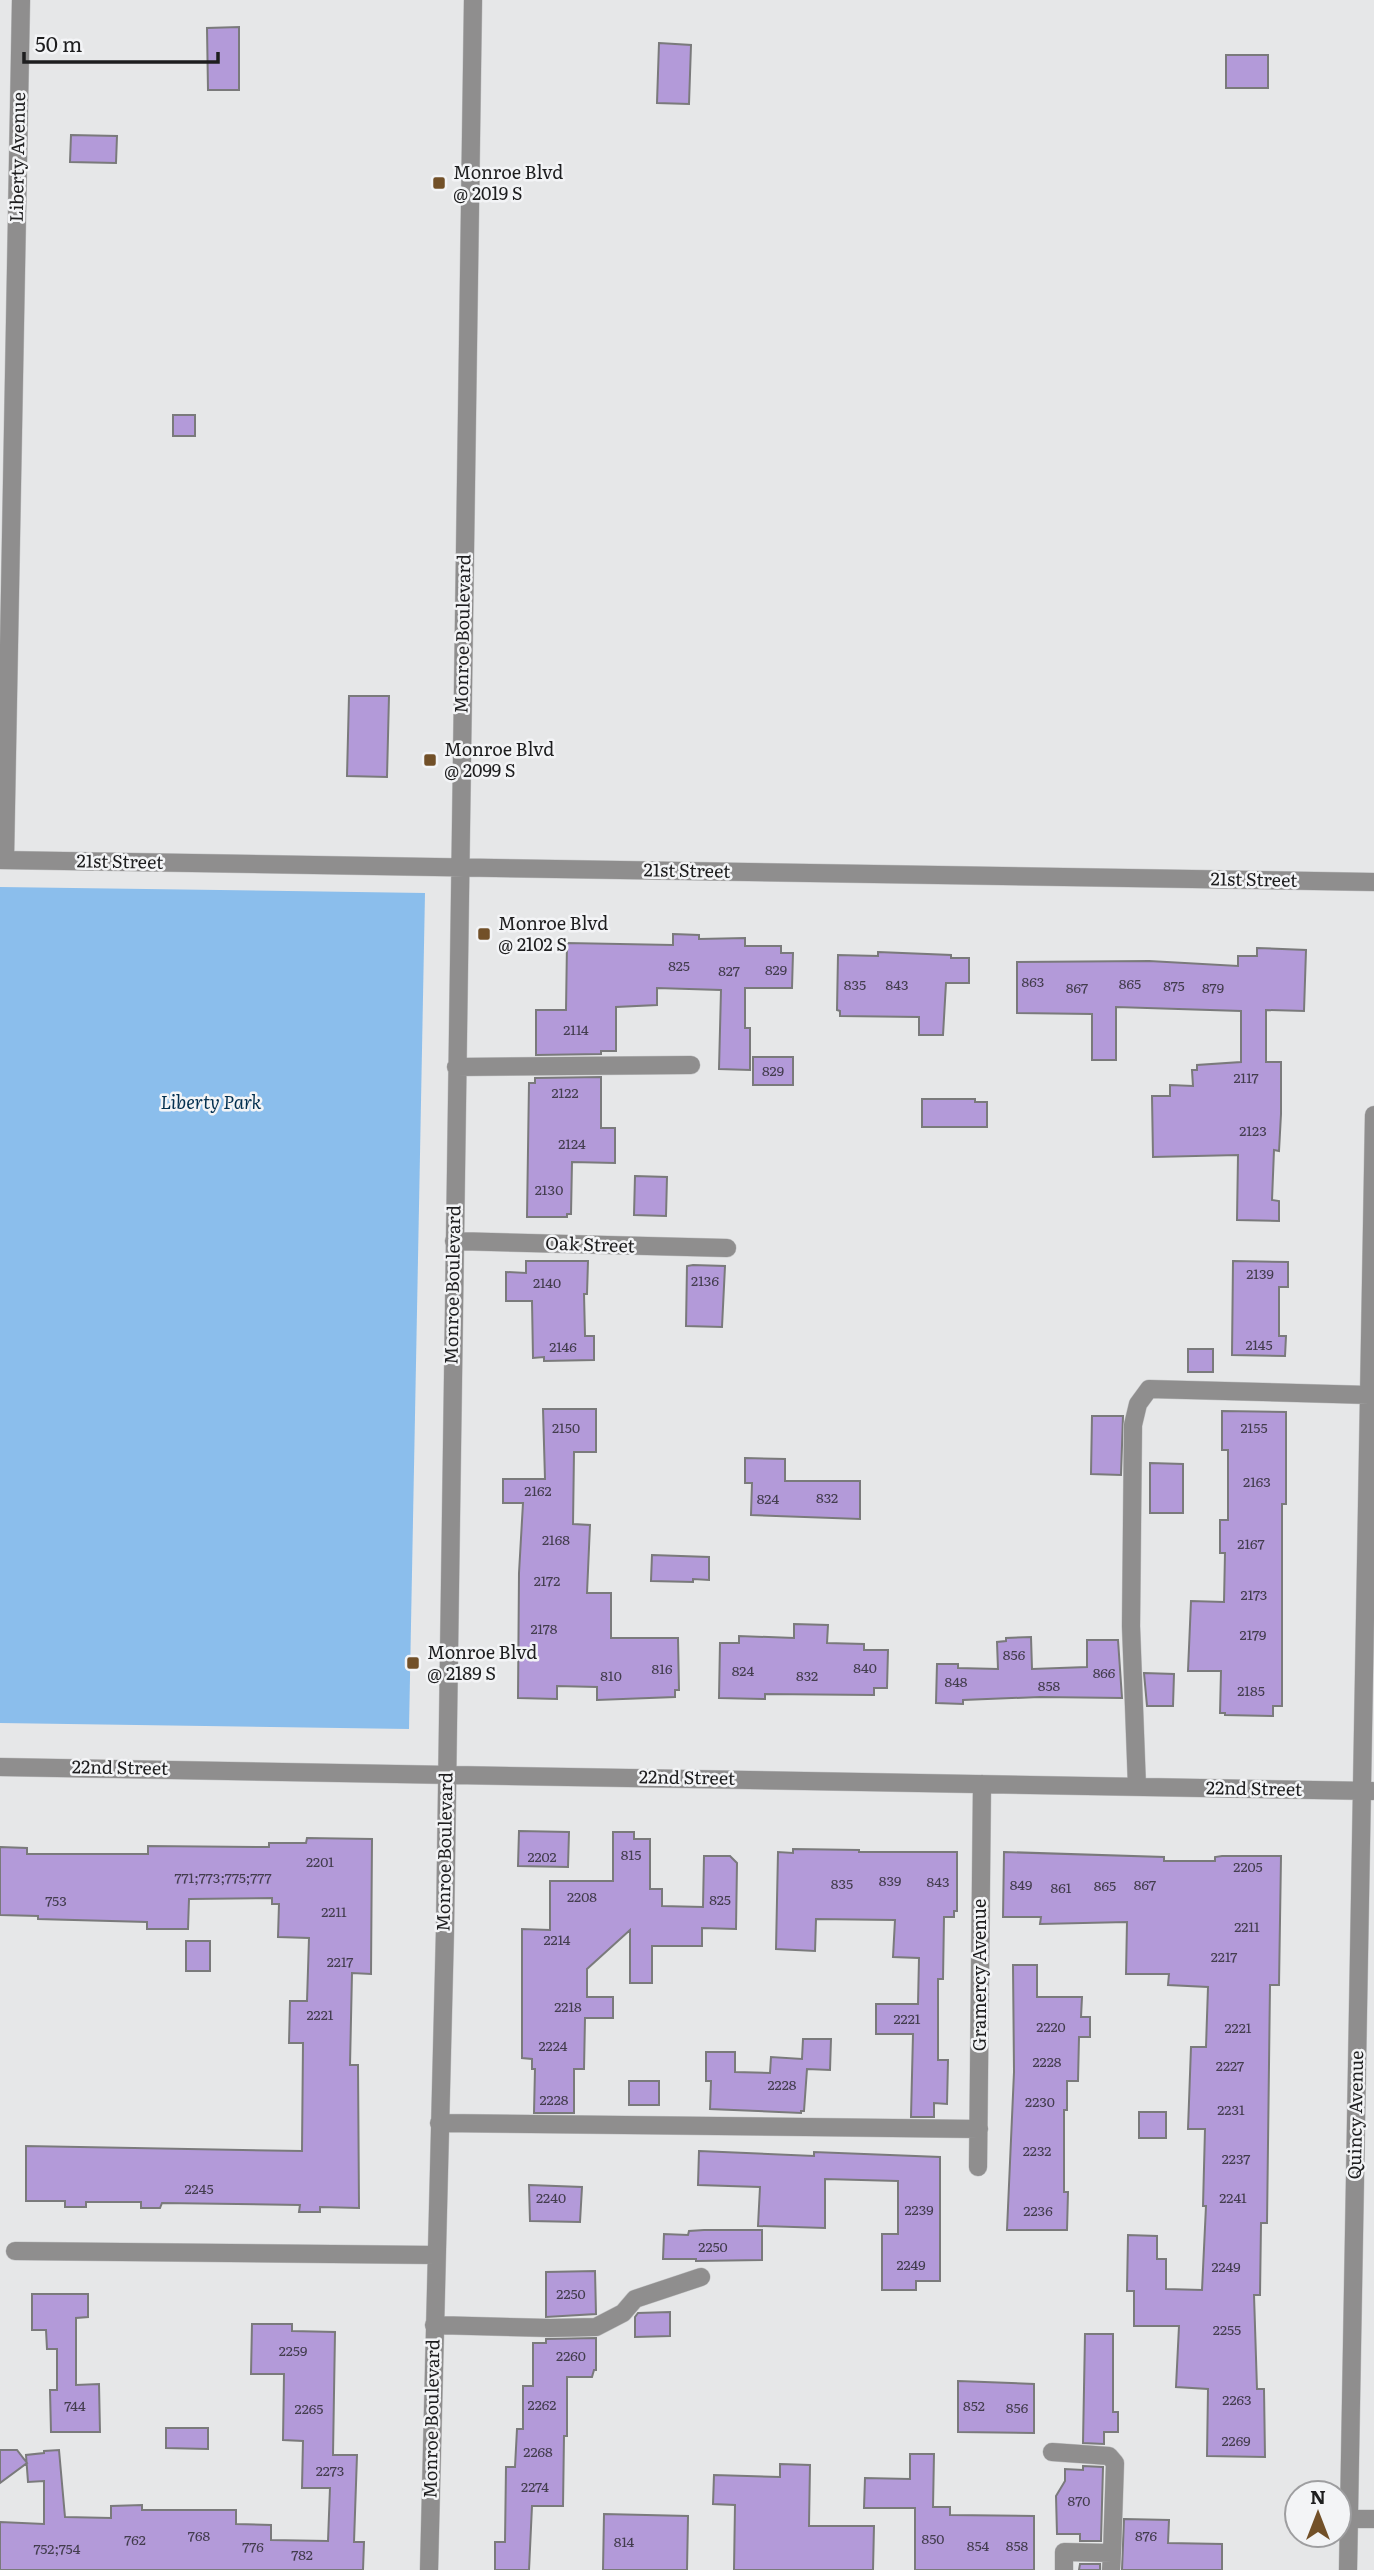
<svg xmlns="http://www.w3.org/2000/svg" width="1374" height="2570" font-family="Literata,serif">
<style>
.green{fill:#8bbeec}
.building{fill:#b39ad9;stroke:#7a7a7b;stroke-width:2}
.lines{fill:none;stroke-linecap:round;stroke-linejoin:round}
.minor-casing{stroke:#c2c3c4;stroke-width:19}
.minor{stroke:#8f8e8e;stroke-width:18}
.poi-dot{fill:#725028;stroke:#f3f4f6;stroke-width:2.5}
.labels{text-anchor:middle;stroke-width:5;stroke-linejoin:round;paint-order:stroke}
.number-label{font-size:14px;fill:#433d4e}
.street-label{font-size:18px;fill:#1e1e1f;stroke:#f3f4f6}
.poi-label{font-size:18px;fill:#1e1e1f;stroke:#f3f4f6;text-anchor:start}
.park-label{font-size:18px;font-style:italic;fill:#033050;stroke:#f3f4f6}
</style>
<rect width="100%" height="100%" fill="#e6e7e8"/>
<path class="green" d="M0,887l425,6 -16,836 -409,-6z"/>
<path class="building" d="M239,27v63h-31l-1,-62z
M659,43l32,2 -2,59 -32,-1z
M1226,55h42v33h-42z
M71,135l46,1 -1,27 -46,-1z
M173,415h22v21h-22z
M349,696h40l-2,81 -40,-1z
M673,934l26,1v4l46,-1v8h36v7h12l-1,35h-47v40h5v42l-31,-1 2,-79 -64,-2v17l-41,2v44h-15v3l-65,1v-45h30l1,-67 106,2z
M1257,948l49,2 -2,61 -38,-1v52h15v52l-2,37 -5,-1 -2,50 7,1v20l-42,-1 1,-65 -85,2 -1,-61h18v-11l23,1 -1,-16h5v-5l44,-3v-51l-125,-4v53h-24v-46l-75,-1v-51l132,-1 89,5v-10h19z
M878,952l73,3v3h18v25h-23l-3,52h-24v-18l-79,-1v-5l-3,-1 1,-55 40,1z
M753,1057h40v28h-40z
M601,1077v51h14v35l-43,-1 -1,52h-4v3h-40l2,-134h6v-5z
M922,1099h53v3h12v25h-65z
M635,1176l32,1 -1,39 -32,-1z
M526,1261h62l-1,33h-3l1,42h9v24l-50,1v-4l-11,1 -1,-57h-26v-29l20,1z
M1233,1261l55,1v25h-9v49h7l-1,20 -53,-1z
M693,1265l32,1 -3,61 -36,-1 1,-60z
M1188,1349h25v23h-25z
M543,1409h53v43h-22l-1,72 17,1 -3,68h24v45h67l1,52h-4v7l-78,3v-13l-40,-1v13l-39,-1 1,-125 4,-70h-20v-24h42z
M1222,1411l64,1v92h-4v202h-9v10l-48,-1v-2h-5l1,-42h-33l3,-70 33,1 1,-49h-5v-33h8v-70h-6z
M1092,1416h31l-2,59 -30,-1z
M745,1458l40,1v22h75v38l-109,-4 1,-32h-7z
M1150,1463l33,1v49h-33z
M652,1555l57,2v23l-16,-1v3l-42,-1z
M794,1624l34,1 -1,18 37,1v6h24l-1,38h-13v7l-109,-1v5l-46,-1 1,-55h19v-7l55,2z
M1031,1637l1,32 55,-2v-27h31l4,58 -82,-1 -77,3v4l-27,-1 1,-39h21v4l40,1 -1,-27 9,-1v-3z
M1144,1673l30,1 -1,32h-26z
M519,1831l50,1 -1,35 -50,-1z
M613,1832h21v7h16v50h12v17l41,1 1,-51h26l7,7 -1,66 -34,-1v18h-50v37h-22v-53l-43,39v28h26v21h-28l-1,51h-10v44h-40l1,-44h-3v-10l-10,-1v-129l28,1v-49h63z
M307,1838l65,1 -1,135 -19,-1 -2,92h8l1,143 -39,-1v5h-21l1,-7 -138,-2 -2,5h-19v-6h-55v5h-21v-6h-39v-55l276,5 1,-108h-14l1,-42h17l2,-63 -31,-1 1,-33h-7v-6l-83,1 -1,30h-41v-7l-109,-3v-3l-38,-1v-68l27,1v6h121v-8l121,1v-4h37z
M793,1849l66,1v2h98v59h-3v6h-10l-1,62h-5v81h10l-1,44 -13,-1v14h-23l2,-83h-37v-30h42l1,-46 -26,-1 2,-37 -79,-1 -1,32 -39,-2 2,-97 15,1z
M1004,1852l160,5v4h51v-4l7,-1h59l-2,129h-9l-3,238h-6l-1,72h-6l3,94h7l1,68 -58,-1 1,-67 -32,-2 3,-61h-45v-35h-7l1,-56 29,1v23h9v30l36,1 4,-84h-3l2,-77h-17l3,-82h15l2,-60 -40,-2 1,-11h-43l1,-52 -87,2 1,-7h-38z
M186,1941h24v30h-24z
M1013,1965h24v32h45l-1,20h9v20h-11l-1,44h-11v29h-3v82h4l-1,38h-60l7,-158z
M803,2039h28l-1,31 -23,-1 -3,42h-3v2l-91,-4 1,-28h-5v-29h29v20l35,1 1,-16 31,2z
M629,2081h30v24h-30z
M1139,2112h27v26h-27z
M699,2151l115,5v-4l126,5v124h-24v9h-34v-56h16v-53l-73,-2v49l-67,-2 2,-39 -62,-2z
M529,2185l53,2 -2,35 -50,-1z
M704,2230h58v30l-66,1v-2h-33l1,-25 24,1 1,-4z
M595,2271l1,43 -50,3v-45z
M32,2294h56v23l-12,1v67l23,-1 1,48h-49l-1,-42h7v-41h-10l-1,-19h-14z
M670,2312v24l-35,1v-20l3,-4z
M252,2324h40v7l43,1 -2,123h24l-3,87h10l-1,28h-363v-48l44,2v-43l-16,1 -2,-27 18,-2v-2l15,-1 6,67 46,1v-12l31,-1v5h94v14l35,1v15l57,1 2,-53h-28l1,-47 -20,-1 1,-66h-33z
M1085,2334h28v78h5v20h-14v12l-21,-1z
M596,2338v32h-2l-2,7h-25v59h-3l-1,70h-31l-3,64h-34v-28h10l1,-75h9l2,-38h6v-43h10v-43h13v-4z
M958,2381l76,3v49l-76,-1z
M166,2428h42v21l-42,-1z
M0,2450h17l10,13 -27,20z
M910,2454h24l-1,53h17v8l84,1v54h-119v-62h-51l1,-30 45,1z
M780,2464l30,1 -1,61h65l-1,44h-139l1,-65 -22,-1 1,-29 66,2z
M1083,2466l20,1 -2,74h-21v-7h-23l-1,-38 9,-15v-12l18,1z
M604,2514l84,2 -1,54h-84z
M1124,2519l45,1 -1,23 54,1v26h-100z
M1080,2564h20v6h-21z"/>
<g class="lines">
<g class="minor-casing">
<path id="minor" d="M0,860l1374,22
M5,860l16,-860
M456,1067l235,-2
M454,1241l273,7
M0,1767l1372,24
M1137,1787l-6,-161 2,-201 5,-21 11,-15 220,6
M439,2123l540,6
M978,2167l4,-383
M15,2251l421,4
M434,2325l116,3 46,-1 27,-14 12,-14 66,-22
M1052,2452l57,4 6,7 -3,90
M1349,2519h25
M429,2570l16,-640 28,-1930
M1064,2570v-18l48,1 -1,17
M1348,2570l26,-1455"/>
</g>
<use href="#minor" class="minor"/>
</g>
<g class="poi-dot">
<rect x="432" y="176" width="14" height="14" rx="3.5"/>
<rect x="423" y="753" width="14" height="14" rx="3.5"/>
<rect x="477" y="927" width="14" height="14" rx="3.5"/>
<rect x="406" y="1656" width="14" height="14" rx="3.5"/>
</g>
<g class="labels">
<g class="number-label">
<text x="679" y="971">825</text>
<text x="776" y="975">829</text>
<text x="729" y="976">827</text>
<text x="1033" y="987">863</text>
<text x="1130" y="989">865</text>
<text x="855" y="990">835</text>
<text x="897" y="990">843</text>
<text x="1174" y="991">875</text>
<text x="1077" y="993">867</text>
<text x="1213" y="993">879</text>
<text x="576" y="1035">2114</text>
<text x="773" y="1076">829</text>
<text x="1246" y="1083">2117</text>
<text x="565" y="1098">2122</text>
<text x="1253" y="1136">2123</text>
<text x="572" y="1149">2124</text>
<text x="549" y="1195">2130</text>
<text x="1260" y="1279">2139</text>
<text x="705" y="1286">2136</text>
<text x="547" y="1288">2140</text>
<text x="1259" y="1350">2145</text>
<text x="563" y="1352">2146</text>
<text x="566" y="1433">2150</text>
<text x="1254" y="1433">2155</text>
<text x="1257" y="1487">2163</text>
<text x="538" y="1496">2162</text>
<text x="827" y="1503">832</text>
<text x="768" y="1504">824</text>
<text x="556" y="1545">2168</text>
<text x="1251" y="1549">2167</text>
<text x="547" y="1586">2172</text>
<text x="1254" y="1600">2173</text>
<text x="544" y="1634">2178</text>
<text x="1253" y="1640">2179</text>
<text x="1014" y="1660">856</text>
<text x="865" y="1673">840</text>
<text x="662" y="1674">816</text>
<text x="743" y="1676">824</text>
<text x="1104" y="1678">866</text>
<text x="611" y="1681">810</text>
<text x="807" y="1681">832</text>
<text x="956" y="1687">848</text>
<text x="1049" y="1691">858</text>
<text x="1251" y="1696">2185</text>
<text x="631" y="1860">815</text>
<text x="542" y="1862">2202</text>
<text x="320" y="1867">2201</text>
<text x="1248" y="1872">2205</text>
<text x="223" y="1883">771;773;775;777</text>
<text x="890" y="1886">839</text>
<text x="938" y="1887">843</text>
<text x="842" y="1889">835</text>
<text x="1021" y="1890">849</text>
<text x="1145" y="1890">867</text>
<text x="1105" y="1891">865</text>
<text x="1061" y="1893">861</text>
<text x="582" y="1902">2208</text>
<text x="720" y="1905">825</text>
<text x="56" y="1906">753</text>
<text x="334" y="1917">2211</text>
<text x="1247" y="1932">2211</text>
<text x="557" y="1945">2214</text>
<text x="1224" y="1962">2217</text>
<text x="340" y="1967">2217</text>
<text x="568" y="2012">2218</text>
<text x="320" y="2020">2221</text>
<text x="907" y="2024">2221</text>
<text x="1051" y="2032">2220</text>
<text x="1238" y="2033">2221</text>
<text x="553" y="2051">2224</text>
<text x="1047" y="2067">2228</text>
<text x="1230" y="2071">2227</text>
<text x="782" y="2090">2228</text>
<text x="554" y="2105">2228</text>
<text x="1040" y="2107">2230</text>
<text x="1231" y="2115">2231</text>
<text x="1037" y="2156">2232</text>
<text x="1236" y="2164">2237</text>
<text x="199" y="2194">2245</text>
<text x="551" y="2203">2240</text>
<text x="1233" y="2203">2241</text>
<text x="919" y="2215">2239</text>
<text x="1038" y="2216">2236</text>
<text x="713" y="2252">2250</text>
<text x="911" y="2270">2249</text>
<text x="1226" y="2272">2249</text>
<text x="571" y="2299">2250</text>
<text x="1227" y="2335">2255</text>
<text x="293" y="2356">2259</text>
<text x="571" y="2361">2260</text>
<text x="1237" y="2405">2263</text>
<text x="542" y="2410">2262</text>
<text x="75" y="2411">744</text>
<text x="974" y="2411">852</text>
<text x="1017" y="2413">856</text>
<text x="309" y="2414">2265</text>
<text x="1236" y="2446">2269</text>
<text x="538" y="2457">2268</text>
<text x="330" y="2476">2273</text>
<text x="535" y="2492">2274</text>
<text x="1079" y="2506">870</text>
<text x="199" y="2541">768</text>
<text x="1146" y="2541">876</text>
<text x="933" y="2544">850</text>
<text x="135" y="2545">762</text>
<text x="624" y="2547">814</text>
<text x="978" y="2551">854</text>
<text x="1017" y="2551">858</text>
<text x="253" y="2552">776</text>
<text x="57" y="2554">752;754</text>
<text x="302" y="2560">782</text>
</g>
<g class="street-label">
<text transform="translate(18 157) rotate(-89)" y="6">Liberty Avenue</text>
<text transform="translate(463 634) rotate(-89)" y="6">Monroe Boulevard</text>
<text transform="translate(120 862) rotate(1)" y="6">21st Street</text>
<text transform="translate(687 871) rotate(1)" y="6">21st Street</text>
<text transform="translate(1254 880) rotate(1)" y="6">21st Street</text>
<text transform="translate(590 1245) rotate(2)" y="6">Oak Street</text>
<text transform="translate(453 1285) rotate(-89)" y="6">Monroe Boulevard</text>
<text transform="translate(120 1768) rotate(1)" y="6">22nd Street</text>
<text transform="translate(687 1778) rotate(1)" y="6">22nd Street</text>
<text transform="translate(1254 1789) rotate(1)" y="6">22nd Street</text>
<text transform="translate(445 1852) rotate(-89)" y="6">Monroe Boulevard</text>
<text transform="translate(980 1975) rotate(-90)" y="6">Gramercy Avenue</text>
<text transform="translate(1356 2115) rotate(-89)" y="6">Quincy Avenue</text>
<text transform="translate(432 2419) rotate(-89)" y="6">Monroe Boulevard</text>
</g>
<g class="poi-label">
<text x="453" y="179">Monroe Blvd<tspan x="453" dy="21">@ 2019 S</tspan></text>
<text x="444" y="756">Monroe Blvd<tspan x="444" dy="21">@ 2099 S</tspan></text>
<text x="498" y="930">Monroe Blvd<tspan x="498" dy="21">@ 2102 S</tspan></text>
<text x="427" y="1659">Monroe Blvd<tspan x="427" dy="21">@ 2189 S</tspan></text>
</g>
<g class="park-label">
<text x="211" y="1109">Liberty Park</text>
</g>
</g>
<g transform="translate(1318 2514)"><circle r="33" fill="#f3f4f6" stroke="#9e9ea0" stroke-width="2"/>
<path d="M0-5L12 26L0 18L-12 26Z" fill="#725028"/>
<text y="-10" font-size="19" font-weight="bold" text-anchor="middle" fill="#1e1e1f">N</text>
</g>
<path d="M24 52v10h194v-10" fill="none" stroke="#1e1e1f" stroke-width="3.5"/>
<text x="35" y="52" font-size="21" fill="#1e1e1f" stroke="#f3f4f6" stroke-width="5" paint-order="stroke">50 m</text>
</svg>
